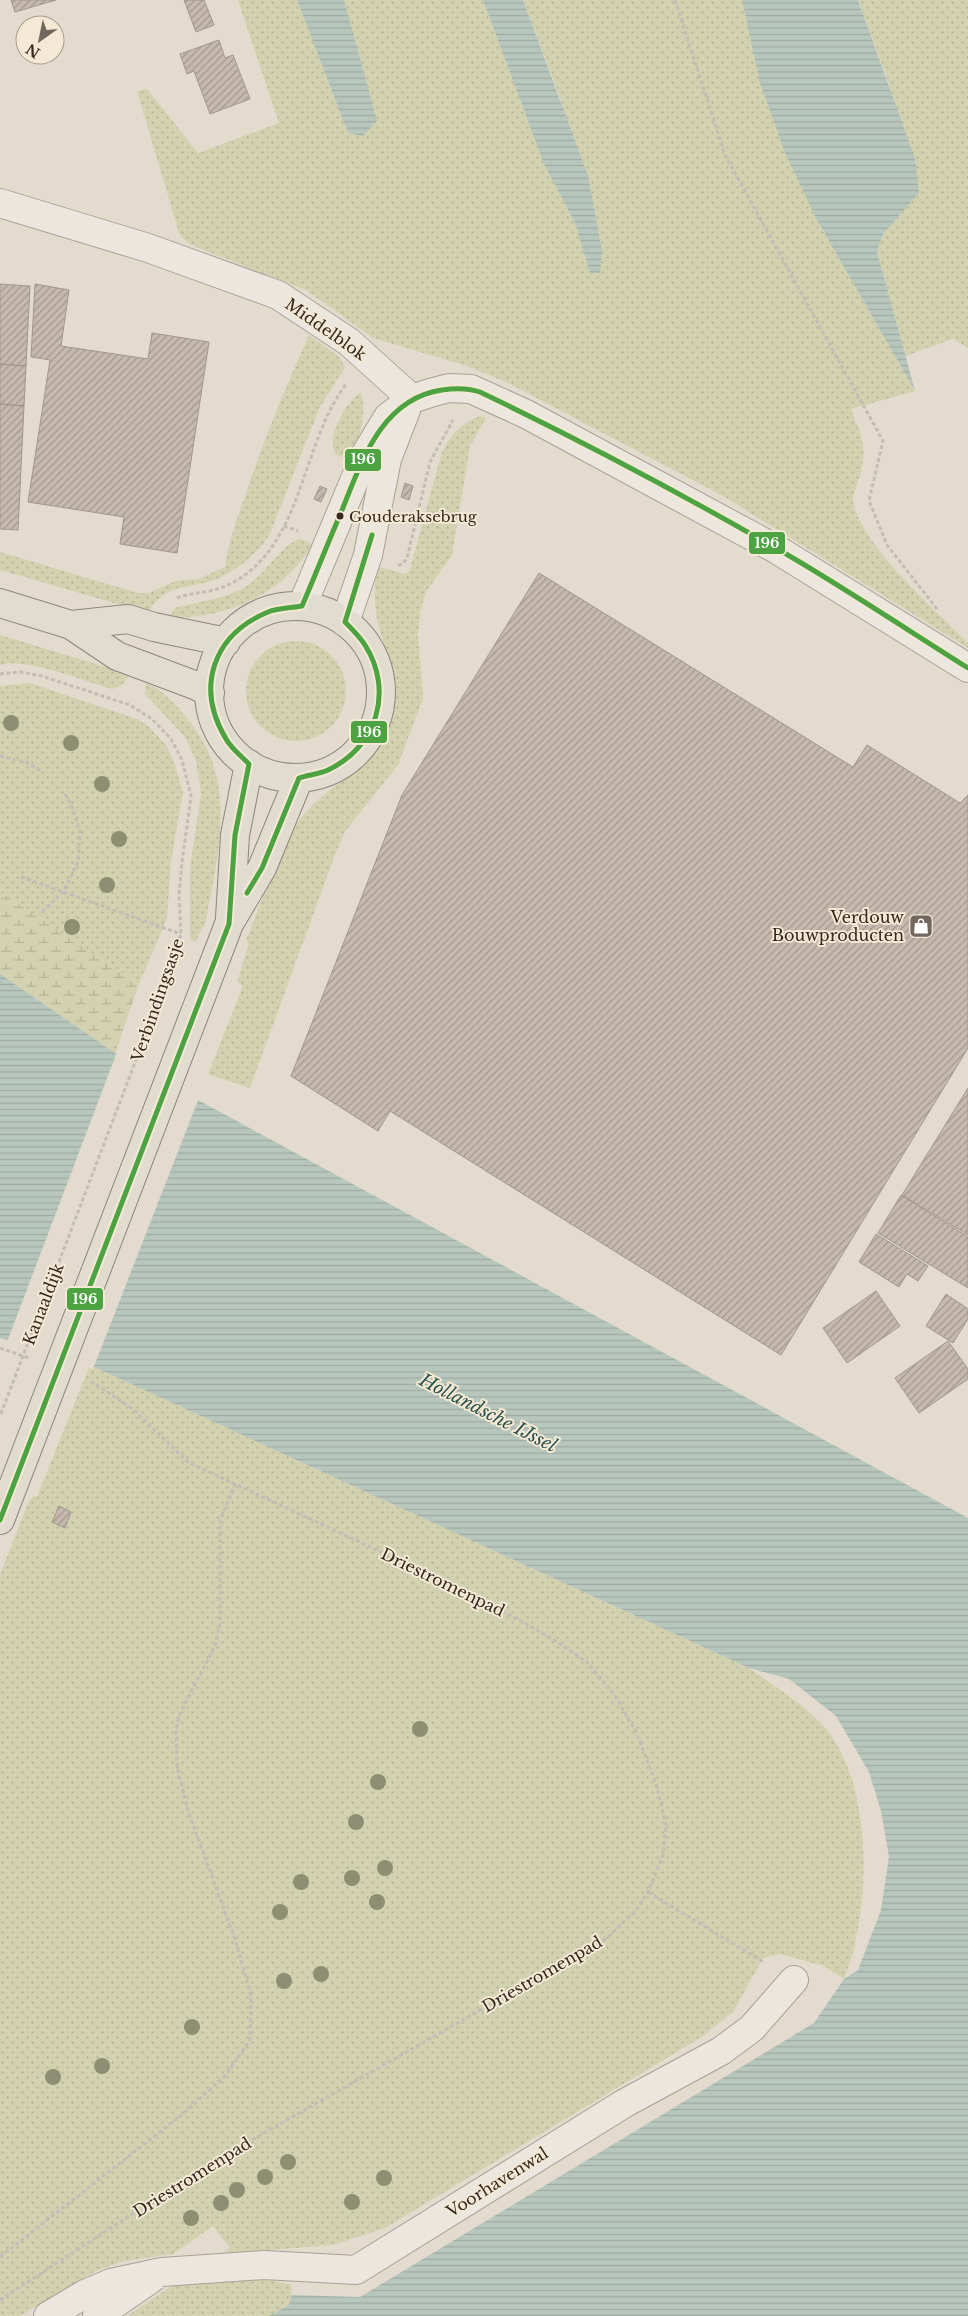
<svg xmlns="http://www.w3.org/2000/svg" width="968" height="2316" font-family="'Libre Baskerville',serif">
<style>
.green{fill:url(#green-dots)}
.wetland{fill:url(#wetland-marsh)}
.water{fill:url(#water-rules)}
.pier{fill:#e3dbcd}
.building{fill:url(#building-hatch);stroke:#a3978d}
.lines{fill:none;stroke-linecap:round;stroke-linejoin:round}
.minor-casing{stroke:#a8a096;stroke-width:30}
.tertiary-casing{stroke:#a8a096;stroke-width:30}
.primary-casing{stroke:#8d867d;stroke-width:30}
.path{stroke:#c3bdb5;stroke-width:3;stroke-dasharray:4 2.5;stroke-linecap:butt}
.minor{stroke:#ebe6de;stroke-width:28}
.tertiary{stroke:#ebe6de;stroke-width:28}
.primary{stroke:#e2dcd0;stroke-width:28}
.bus-1-casing{stroke:#f3e9d4;stroke-width:9}
.bus-1{stroke:#4da242;stroke-width:5}
.tree{fill:#8d8f72}
.bus-dot{fill:#35291f;stroke:#f3e9d4;stroke-width:2}
.labels{text-anchor:middle;stroke-width:4;stroke-linejoin:round;paint-order:stroke}
.bus-label{font-size:15px;fill:#35291f;stroke:#f3e9d4;text-anchor:start}
.street-label{font-size:16px;fill:#35291f;stroke:#f3e9d4}
.poi-label{font-size:16px;fill:#35291f;stroke:#f3e9d4;text-anchor:end}
.water-label{font-size:18px;font-style:italic;fill:#2f5450;stroke:#f3e9d4}
.line-badge{stroke:#f3e9d4;stroke-width:2}
.badge-label{font-size:14px;text-anchor:middle;font-weight:bold;fill:#fff}
</style>
<defs>
<pattern id="green-dots" width="8" height="8" patternUnits="userSpaceOnUse" patternTransform="scale(1.25)"><rect width="8" height="8" fill="#d2d1b0"/><path d="M2 2h.1M6 6h.1" fill="none" stroke="#b5b397" stroke-width="1.8" stroke-linecap="round"/></pattern>
<pattern id="wetland-marsh" width="20" height="14" patternUnits="userSpaceOnUse" patternTransform="scale(1.25)"><rect width="20" height="14" fill="#d2d1b0"/><path d="M1 5h8M5 5V1M11 12h8M15 12V8" fill="none" stroke="#b5b397"/></pattern>
<pattern id="water-rules" width="6" height="5" patternUnits="userSpaceOnUse" patternTransform="scale(1.25)"><rect width="6" height="5" fill="#b8c7bd"/><path d="M0 2.5h6" fill="none" stroke="#9faba2"/></pattern>
<pattern id="building-hatch" width="6" height="6" patternUnits="userSpaceOnUse" patternTransform="scale(1.25)"><rect width="6" height="6" fill="#c6baae"/><path d="M-1 1l2-2M0 6l6-6M5 7l2-2" fill="none" stroke="#a2978d"/></pattern>
</defs>
<rect width="100%" height="100%" fill="#e3dbcd"/>
<path class="green" d="M238,0h59l51,133 -1,-123 -3,-10h139l61,164 31,59 15,50 -29,-173 -38,-100h219l75,220 98,171 -64,18c10,26 16,34 10,63 -2,9 -9,21 -8,29 8,45 83,109 115,142v5l-245,-152 -219,-115 -40,-16 -91,-27 -67,-48 -115,-45 -11,-9 -43,-145 10,-2 51,64 81,-30z
M858,0h110v348l-15,-9 -48,17 -28,-104 6,-18 35,-41 -30,-112z
M309,335l30,22 6,10 -26,42 -50,127c-14,19 -34,37 -58,45 -26,8 -47,3 -63,32l-148,-43v-18l138,41h11l27,-12 22,-2 27,-12c4,-27 13,-51 22,-77 18,-53 39,-104 62,-155z
M361,392c6,17 0,56 -17,66l-9,-4c-8,-19 10,-51 26,-62z
M480,416l6,2 -16,28 -18,109 -26,37 -6,20 -2,23 5,63 -25,67 -52,65 -10,22 -86,236 -42,-14 35,-88 -6,-4 12,-38 -3,-4c16,-38 28,-81 50,-115 31,-47 83,-51 97,-112 9,-41 -9,-58 -16,-95 -3,-16 -2,-33 -2,-49l4,-2 26,7 5,-4 31,-115c9,-20 18,-30 39,-39z
M299,539l10,3 3,4c-31,49 -85,72 -142,72l4,-9 4,-2c27,-7 48,-7 73,-24 17,-13 29,-36 48,-44z
M0,635l119,36 10,4 -7,10 -9,4c-26,-7 -90,-33 -113,-24z
M246 691a50 50 0 1 1 100 0a50 50 0 1 1-100 0Z
M30,683l107,36 10,6 19,20 9,20 8,28 -12,67 -4,58 -28,66 -139,-92v-206z
M146,683c16,6 29,21 40,34 54,64 32,134 19,208l-4,4 -5,13 -6,-2v-72l11,-74 -5,-33 -10,-23 -41,-44z
M90,1365l659,303c25,18 58,38 78,62 47,59 44,182 17,249l-20,-13 -44,-12 -17,4 -30,54 -30,24 -318,192 -52,17 -112,9 9,-6 -17,-22 -40,28 -49,7 -30,11 -74,44h-20v-741l28,-72 5,-7 4,1z
M256,2277l36,8 -3,20 -20,11h-142l52,-35z"/>
<path class="wetland" d="M0,892l139,92 -24,69 -115,-79z"/>
<path class="water" d="M297,0h47l33,121 -14,15 -15,-3z
M483,0h40l65,176 14,75 -2,22h-10l-15,-50 -31,-59z
M742,0h116l57,159 4,34 -36,41 -6,18 38,139 -98,-171 -32,-67 -25,-70z
M0,974l115,79 83,47 770,418v798h-699l20,-11 2,-10 69,2 454,-274 30,-44 14,-9 23,-60 8,-53 -8,-46 -12,-39 -33,-56 -47,-37 -40,-11 -659,-303 -90,-27z"/>
<path class="pier" d="M117,1052l82,46 -106,271 -86,-27z"/>
<path class="building" d="M11,0h45l-41,12z
M184,0h20l10,25 -18,7z
M219,40l6,18 8,-3 17,44 -40,15 -16,-43 -7,3 -7,-20z
M0,284l30,2 -4,80 -26,-2z
M35,284l34,6 -8,56 87,13 4,-26 57,9 -32,211 -57,-9 4,-27 -96,-15 22,-142 -19,-3z
M0,364l26,2 -2,40 -24,-2z
M0,404l24,2 -6,124 -18,-1z
M405,483l8,3 -4,14 -8,-3z
M320,486l7,3 -6,13 -7,-3z
M539,573l314,194 14,-22 93,58 8,-8v253l-187,307 -391,-244 -12,20 -87,-55 111,-281z
M968,1088v147l-66,-40z
M901,1195l67,42v51l-90,-55z
M876,1234l52,32 -10,15 -11,-7 -8,13 -40,-25z
M876,1291l24,35 -53,37 -24,-35z
M946,1294l22,15v10l-15,24 -27,-17z
M948,1341l20,28v10l-49,34 -24,-35z
M59,1506l12,6 -6,16 -13,-6z"/>
<g class="lines">
<g class="minor-casing">
<path id="minor" d="M0,203l148,45 130,47 71,47 63,57
M48,2316l37,-22 26,-11 51,-11 102,-7 92,5 269,-167 96,-52 31,-23 42,-48
M97,2316l54,-37"/>
</g>
<g class="tertiary-casing">
<path id="tertiary" d="M302,606l63,-151 23,-38 24,-18 18,-6 19,-5 22,1 55,25 250,135 192,119
M345,622l23,-67 19,-96 19,-49"/>
</g>
<g class="primary-casing">
<path id="primary" d="M0,603l71,22 46,31 80,30 13,7
M209 692a86 86 0 1 1 172 0a86 86 0 1 1-172 0Z
M71,625l57,-6 26,8 72,15
M230,918l5,-83 14,-71
M0,1520l229,-596 33,-56 37,-90"/>
</g>
<path class="path" d="M675,0l50,155 158,286 -14,60 18,44 50,64
M284,526l14,5
M398,565l5,-1 4,-6 23,-96 23,-42
M177,598c16,-6 34,-5 51,-13 76,-36 72,-142 119,-202
M0,674l20,-2 22,4 88,29 22,14 19,20 11,21 9,36 -9,66 -3,33 2,39 -14,45 -167,437
M0,756l28,7 13,8
M21,877l160,57
M42,912l21,-20 15,-30 2,-31 -10,-29 -6,-10
M0,1348l29,10
M648,1892l117,71
M0,2257l184,-144 41,-37 25,-36 1,-44 -15,-54 -48,-131 -11,-46 -1,-35 4,-17 35,-67 5,-22v-104l15,-35
M0,2300l206,-134 401,-228 29,-28 12,-18 15,-37 3,-31 -11,-44 -20,-50 -20,-34 -28,-34 -39,-26 -73,-40 -287,-134 -55,-53 -44,-29"/>
<use href="#minor" class="minor"/>
<use href="#tertiary" class="tertiary"/>
<use href="#primary" class="primary"/>
<g class="bus-1-casing">
<path id="bus-1" d="M247,893l15,-25 37,-90c9,-3 21,-4 29,-8 49,-23 66,-79 37,-125 -5,-8 -13,-16 -20,-23l27,-87
M0,1520l229,-596 6,-89 14,-71c-8,-8 -18,-16 -23,-25 -31,-52 -13,-104 42,-127 10,-4 23,-4 34,-6 13,-30 25,-61 38,-91 21,-51 40,-116 102,-125 13,-2 26,-2 38,2 108,52 215,109 318,169 57,34 113,71 170,107"/>
</g>
<use href="#bus-1" class="bus-1"/>
</g>
<g class="tree">
<circle cx="11" cy="723" r="8"/>
<circle cx="71" cy="743" r="8"/>
<circle cx="102" cy="784" r="8"/>
<circle cx="119" cy="839" r="8"/>
<circle cx="107" cy="885" r="8"/>
<circle cx="72" cy="927" r="8"/>
<circle cx="420" cy="1729" r="8"/>
<circle cx="378" cy="1782" r="8"/>
<circle cx="356" cy="1822" r="8"/>
<circle cx="385" cy="1868" r="8"/>
<circle cx="352" cy="1878" r="8"/>
<circle cx="301" cy="1882" r="8"/>
<circle cx="377" cy="1902" r="8"/>
<circle cx="280" cy="1912" r="8"/>
<circle cx="321" cy="1974" r="8"/>
<circle cx="284" cy="1981" r="8"/>
<circle cx="192" cy="2027" r="8"/>
<circle cx="102" cy="2066" r="8"/>
<circle cx="53" cy="2077" r="8"/>
<circle cx="288" cy="2162" r="8"/>
<circle cx="265" cy="2177" r="8"/>
<circle cx="384" cy="2178" r="8"/>
<circle cx="237" cy="2190" r="8"/>
<circle cx="352" cy="2202" r="8"/>
<circle cx="221" cy="2203" r="8"/>
<circle cx="191" cy="2218" r="8"/>
</g>
<defs>
<g id="shop-square" transform="scale(1.25)"><rect x="-9" y="-9" width="18" height="18" rx="4" fill="#72675c" stroke="#f3e9d4"/><path d="M-5-2.5h2.3a2.7 3.5 0 0 1 5.4 0H5L5.5 6h-11ZM-1.5-2.5h3a1.5 2.3 0 0 0-3 0Z" fill="#fff"/></g>
</defs>
<g fill-rule="evenodd">
<use href="#shop-square" x="921" y="926"/>
</g>
<circle class="bus-dot" cx="340" cy="516" r="4.5"/>
<g class="labels">
<g class="bus-label">
<text x="349" y="522">Gouderaksebrug</text>
</g>
<g class="street-label">
<text transform="translate(326 329) rotate(35)" y="6">Middelblok</text>
<text transform="translate(157 1000) rotate(-71)" y="6">Verbindingsasje</text>
<text transform="translate(43 1304) rotate(-69)" y="6">Kanaaldijk</text>
<text transform="translate(443 1582) rotate(26)" y="6">Driestromenpad</text>
<text transform="translate(542 1974) rotate(-30)" y="6">Driestromenpad</text>
<text transform="translate(192 2177) rotate(-32)" y="6">Driestromenpad</text>
<text transform="translate(497 2182) rotate(-32)" y="6">Voorhavenwal</text>
</g>
<g class="poi-label">
<text x="904" y="923">Verdouw<tspan x="904" dy="18">Bouwproducten</tspan></text>
</g>
<g class="water-label">
<text transform="translate(488 1413) rotate(27)" y="6">Hollandsche IJssel</text>
</g>
</g>
<g class="line-badge">
<rect x="344" y="448" width="38" height="24" rx="5" fill="#4da242"/>
<rect x="748" y="531" width="38" height="24" rx="5" fill="#4da242"/>
<rect x="350" y="720" width="38" height="24" rx="5" fill="#4da242"/>
<rect x="66" y="1287" width="38" height="24" rx="5" fill="#4da242"/>
</g>
<g class="badge-label">
<text x="363" y="464">196</text>
<text x="767" y="548">196</text>
<text x="369" y="737">196</text>
<text x="85" y="1304">196</text>
</g>
<g transform="translate(40 40) rotate(213)"><circle r="24" fill="#f3e9d4" stroke="#a79c8c"/>
<path d="M0-4L9 19L0 12L-9 19Z" fill="#72675c"/>
<text y="-8" font-size="14" font-weight="bold" text-anchor="middle" fill="#35291f">N</text>
</g>
</svg>
